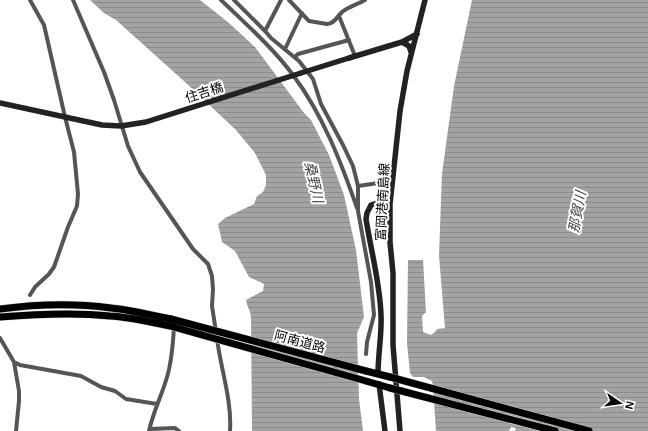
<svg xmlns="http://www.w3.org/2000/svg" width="648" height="431" font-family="Arial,'Noto Sans JP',sans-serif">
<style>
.water{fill:url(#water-rules)}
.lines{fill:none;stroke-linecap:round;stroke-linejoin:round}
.highway-casing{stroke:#dbdbdb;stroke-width:8}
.street{stroke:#555;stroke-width:4}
.secondary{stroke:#222;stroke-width:5.5}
.highway{stroke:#000;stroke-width:7}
.highway-bridge-casing{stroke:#dbdbdb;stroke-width:8;stroke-linecap:butt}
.secondary-bridge{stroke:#222;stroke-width:5.5}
.highway-bridge{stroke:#000;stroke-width:7}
.labels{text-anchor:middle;stroke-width:4;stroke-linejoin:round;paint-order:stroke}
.street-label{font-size:13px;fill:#000;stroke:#fff}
.water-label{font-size:14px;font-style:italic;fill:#444;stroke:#fff}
</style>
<defs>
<pattern id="water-rules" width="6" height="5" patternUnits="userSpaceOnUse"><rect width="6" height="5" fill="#a3a3a3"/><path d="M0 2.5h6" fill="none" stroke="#8b8b8b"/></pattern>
</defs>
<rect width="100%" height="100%" fill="#fff"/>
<path class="water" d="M90,0h110l29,23 26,24 49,66 7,7 18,35 15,40 12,55 8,67 -7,16 2,66 4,32h-111l-1,-113c0,-7 -4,-11 -5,-18l17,-9 1,-7 -15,-7 -14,-26 -13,-9 -4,-18 7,-6 29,-14 3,-8 6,-4 3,-7v-10l-11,-22 -19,-23 -51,-48 -69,-62 -12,-7z
M472,0h176v431h-133l1,-3 -5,-1 -2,4h-73l-3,-45 -1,-5 -8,-4h-11l-3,-4 -3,-30 1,-83h15l3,52 -4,4 1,16 8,3 4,-3 2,-3 8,-1 -6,-72 3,-82 12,-88z"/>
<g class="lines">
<g class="highway-casing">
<path id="highway" d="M0,309c37,-5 74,-6 111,-1 20,2 40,7 60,11
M0,317c37,-3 73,-5 110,-1 20,1 40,6 60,10
M366,371l24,6
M366,381l24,7"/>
</g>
<path class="street" d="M30,0l14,25 21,92 9,35 4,42 -1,12 -9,21 -14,40 -5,7 -14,13 -5,8
M73,0l31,72 10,28 14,46 12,26 53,77 15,15 4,12 1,13 -1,17 4,26
M221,0c25,24 52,48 72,75 30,40 48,87 64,133
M234,0l31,31 6,7 28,23 14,18 8,25 22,41 10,21 5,20v25l13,71 3,33 -7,27 -1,12
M289,0l20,21 18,3c7,0 10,-7 15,-12 6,-5 16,-8 23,-12
M339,16l16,40
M265,31l16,-31
M285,49l17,-36
M295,57l3,-3 51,-14
M358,186l34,-5
M0,338l14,24 6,3 61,11 20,11 14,4 11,8 31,5
M217,339c4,31 15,61 13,92
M14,362l5,29v10l-3,30
M150,429l25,-1 4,3
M149,431c4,-19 13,-36 18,-54 5,-16 6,-33 7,-50"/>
<path class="secondary" d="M411,52l-2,-6 -7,-4 15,-8
M349,58l53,-16
M0,103l102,22 19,1 25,-4 155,-49
M378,374c0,-20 4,-40 3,-59 -1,-32 -10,-64 -15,-96l1,-6 4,-8 6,-2 13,1
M379,384l6,47
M400,431l-7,-86v-72l-3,-31v-38l10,-93 7,-40 18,-71"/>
<use href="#highway" class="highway"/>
<g class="highway-bridge-casing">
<path id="highway-bridge" d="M171,319l195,52
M170,326l196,55
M390,377l199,54
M390,388l165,43"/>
</g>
<path class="secondary-bridge" d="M301,73l48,-15"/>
<use href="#highway-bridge" class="highway-bridge"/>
</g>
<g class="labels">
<g class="street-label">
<text transform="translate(204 92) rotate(-18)" y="5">住吉橋</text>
<text transform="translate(382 202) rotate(-87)" y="5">富岡港南島線</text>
<text transform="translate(300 341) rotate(15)" y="5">阿南道路</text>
</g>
<g class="water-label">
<text transform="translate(314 182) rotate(77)" y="5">桑野川</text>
<text transform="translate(577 212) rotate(-80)" y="5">那賀川</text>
</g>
</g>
<g transform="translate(620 403) rotate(103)" stroke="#ffffff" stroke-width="3" paint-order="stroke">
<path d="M0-3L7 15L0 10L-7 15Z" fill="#000000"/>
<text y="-6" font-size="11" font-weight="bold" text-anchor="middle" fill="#000000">N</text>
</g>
</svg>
